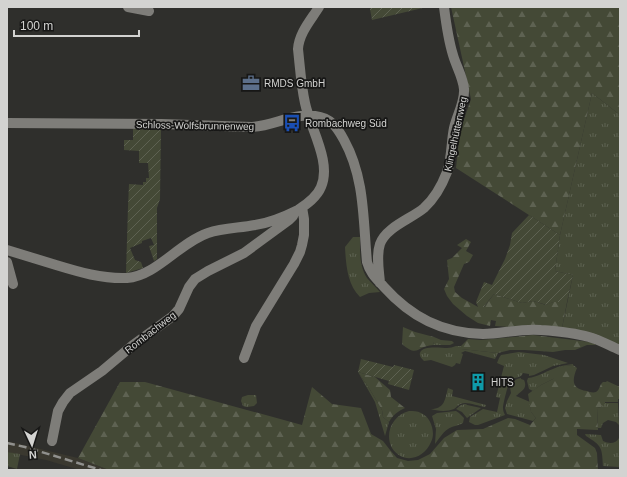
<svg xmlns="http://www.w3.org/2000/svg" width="627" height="477" font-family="Arial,sans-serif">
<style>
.built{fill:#3a382f}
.grass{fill:url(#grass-tufts)}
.forest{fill:url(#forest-firs)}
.garden{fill:url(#garden-furrows)}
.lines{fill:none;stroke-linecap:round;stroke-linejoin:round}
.minor{stroke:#7e7d79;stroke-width:10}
.rail{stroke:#90908d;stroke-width:2.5;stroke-dasharray:8 4;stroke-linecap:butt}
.labels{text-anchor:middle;stroke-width:3.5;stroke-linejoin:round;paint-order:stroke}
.poi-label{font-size:10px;fill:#d3d3d1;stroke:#171716;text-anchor:start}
.street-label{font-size:10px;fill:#d3d3d1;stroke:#171716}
</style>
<defs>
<pattern id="grass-tufts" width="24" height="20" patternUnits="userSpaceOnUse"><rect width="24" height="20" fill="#444936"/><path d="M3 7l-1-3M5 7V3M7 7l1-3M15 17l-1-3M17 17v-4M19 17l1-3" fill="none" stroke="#5e6252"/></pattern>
<pattern id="forest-firs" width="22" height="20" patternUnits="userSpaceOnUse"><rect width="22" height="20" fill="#444936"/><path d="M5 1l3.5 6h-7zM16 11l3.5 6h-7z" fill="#5e6252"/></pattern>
<pattern id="garden-furrows" width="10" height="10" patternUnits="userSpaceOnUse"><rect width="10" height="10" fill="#444936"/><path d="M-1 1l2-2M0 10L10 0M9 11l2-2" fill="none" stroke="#5e6252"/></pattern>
</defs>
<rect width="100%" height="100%" fill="#2f2f2c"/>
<path class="built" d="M7,441l71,17 31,12h-29l-34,-10 -39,-8z"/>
<path class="grass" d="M592,93l28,22v231l-58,-18 11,-53 -18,-4 5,-36z
M353,237h7c0,13 -1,29 7,41 4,5 9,9 13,14l-11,1 -9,4c-13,-13 -14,-33 -15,-50z
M434,337l7,3 11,1 2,2 -4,2h-17l1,-3z
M456,346h5v3l37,4 -3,6 -30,-8 -4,2 2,1 -3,10 -4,-1 -1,2 -3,2 -21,-7 -7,1c-2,-2 -5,-5 -4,-8 2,-8 21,-5 27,-5 3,0 6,-1 9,-2z
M519,352l25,3 24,8 -15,3 -19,9 -5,1v-2l-6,-1c-2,6 -8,3 -13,8 -2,3 -7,23 -7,27 0,3 1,5 2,7l-27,10h-3l-6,-3 1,-5 13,-8 14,3 3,-14 -4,-1 8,-31 -7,-3 2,-5 2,-3z
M573,364v1l-9,1 -11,13 -12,6 -8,6 -4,-2 -2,-8 1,-3c10,-1 16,-6 25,-9 6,-3 13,-4 20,-5z
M358,372l11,16 13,22 1,7 6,5 -4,14 -10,-34z
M521,378v1l3,1c4,9 -3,11 -8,16l14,6 1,10 5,6 -3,3 -26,-7 -2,-6 2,-7 4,-8 -1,-6 2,-5 5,-3z
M448,388l5,2 -1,6 34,9 -1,2c-6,-1 -14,-4 -20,-4 -5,0 -7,3 -11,6 -7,3 -17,2 -23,0 14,0 14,-10 17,-21z
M248,395h8l1,8 -3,3 -7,1 -4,-1 -2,-5 1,-4z
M604,403h14l1,22 -3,-3 -8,-2 -5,3 -2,5h-3l-1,-20 4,-1z
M466,404l1,1 14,3 -14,10 -5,-6 -6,-3 5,-4z
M409,411c4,0 8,0 12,2 10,4 15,20 10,29 -7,17 -28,23 -39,6 -8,-15 1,-33 17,-37z
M456,411l3,2 5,5 -1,5c-5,3 -11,3 -15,6 -6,4 -9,10 -13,15l1,-15 -4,-13 5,-3z
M585,434l16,1 2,6c6,3 13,3 16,-3v29l-16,-1c-1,-19 -1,-20 -17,-30z
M7,452l13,2 -3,15 -10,-3z"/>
<path class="forest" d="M451,7h169v108l-28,-22 -32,142 -104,-67 4,-37 11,-32z
M466,239l5,3 -5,9 7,4 -4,7 -5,2 -10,23 1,5 7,6 16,9h6l10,-13 28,9 11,-2 13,4 7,-3h14l-5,26 -27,-3 -24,2 -16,-1 1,-5 -5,-1 -1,6 -12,-3 -11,-7 -14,-12 -6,-8 -3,-7 5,-10 -2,-19 5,-2 10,-10 -5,-3z
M403,327l12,5 19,5v5l-1,3c-16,1 -15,13 -31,-1z
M533,335l57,7 5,2v1h-8l-12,5h-10l-12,2 -28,-2h-15l-12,3 -37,-4v-3l7,-7 13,1z
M573,365l4,3c-5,12 -6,21 10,23 2,1 6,2 9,1 4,-2 3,-7 7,-10h3l1,-1 13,6v12h-2v3h-13v2h-1l-3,3 -4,1 1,22 -21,-1v6l18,13 2,5 1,17h-489l-31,-12 42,-76h25l157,43 10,-38 20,17 29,4 10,26 12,7 7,9 7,8 11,3 10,-1 12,-6 14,-16 13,-8 26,-1 25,-11 7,1 15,6 6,-7 -5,-6 -3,-18 13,-9 12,-6 2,-7 9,-6z
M358,372l17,5 15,13 1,7 14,11c-7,3 -12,7 -16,14l-6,-5 -1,-7 -13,-22z"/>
<path class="garden" d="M371,7h56l-55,13 -2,-11z
M133,129l28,1 -1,69 -3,9v51l-3,2 -5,-15 5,-1 -3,-7 -9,3v2l-12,5 5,12 6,2 2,6 -17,5 2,-66 1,-23 14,1v-3h3v-4h3l-1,-15h-9v-12l-15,-1v-10h9z
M529,215l31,20 -5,36 18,4 -6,27h-14l-6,3 -14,-4 -11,2 -28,-9 -9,11 -1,2h-6l-2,-5 8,-20 8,3 13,-26 5,-14 2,-12z
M361,359l32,8 1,-2 20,5 -5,20 -21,-6 1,-3 -31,-9z"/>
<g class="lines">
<path class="minor" d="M128,7l21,4
M7,123l154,1 91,3c21,-1 41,-14 63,-11 16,2 22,11 29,24 21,38 19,80 23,122 3,11 10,17 17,25 27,30 58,46 99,47 19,0 38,-6 58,-4 14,1 34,3 48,7 11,3 21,9 31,13
M7,250c16,5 33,10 49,15 23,7 46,14 71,13 29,-2 52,-35 81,-45 15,-5 32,-5 47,-8 15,-2 29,-8 43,-15 9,-6 19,-13 23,-23 11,-25 -11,-59 -16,-84 -4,-18 -5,-36 -7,-54 1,-16 13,-29 21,-42
M7,262l6,22
M380,283c-1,-13 -4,-27 0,-39 6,-17 31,-25 44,-36 10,-9 18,-23 23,-36 5,-14 4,-30 7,-44 3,-13 11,-26 10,-39 -1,-12 -8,-23 -11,-34 -5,-16 -7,-32 -9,-48
M244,358l12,-32 38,-62 6,-12 2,-7 2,-10v-16l-2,-12
M52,441l6,-30 5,-9 7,-9 32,-22 31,-26 40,-29 6,-7 10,-22 6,-8 13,-8 36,-18 45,-33 4,-4 1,-3"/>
<path class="rail" d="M7,443l18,4 76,23"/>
</g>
<defs>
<g id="office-bare" transform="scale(1.38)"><path d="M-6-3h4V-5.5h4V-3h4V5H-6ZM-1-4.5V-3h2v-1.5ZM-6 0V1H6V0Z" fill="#5c6f8a" stroke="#171716" stroke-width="2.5" paint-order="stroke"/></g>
<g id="bus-bare" transform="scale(1.38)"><path d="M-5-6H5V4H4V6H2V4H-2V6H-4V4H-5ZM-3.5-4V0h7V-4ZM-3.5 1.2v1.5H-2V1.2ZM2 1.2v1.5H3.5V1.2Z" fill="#1a4fb4" stroke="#171716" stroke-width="2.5" paint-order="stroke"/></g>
<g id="building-bare" transform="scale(1.38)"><path d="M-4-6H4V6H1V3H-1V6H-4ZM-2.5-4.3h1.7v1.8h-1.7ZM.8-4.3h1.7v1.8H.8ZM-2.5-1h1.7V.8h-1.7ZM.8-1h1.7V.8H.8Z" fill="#0f9aa8" stroke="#171716" stroke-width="2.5" paint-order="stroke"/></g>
</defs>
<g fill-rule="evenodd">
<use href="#office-bare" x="251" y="83"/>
<use href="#bus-bare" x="292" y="123"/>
<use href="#building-bare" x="478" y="382"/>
</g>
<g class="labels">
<g class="poi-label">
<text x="264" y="87">RMDS GmbH</text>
<text x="305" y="127">Rombachweg Süd</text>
<text x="491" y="386">HITS</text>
</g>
<g class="street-label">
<text transform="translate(195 125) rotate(1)" y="4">Schloss-Wolfsbrunnenweg</text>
<text transform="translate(455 134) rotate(-78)" y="4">Klingelhüttenweg</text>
<text transform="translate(150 332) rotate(-38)" y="4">Rombachweg</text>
</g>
</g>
<rect width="627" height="477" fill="none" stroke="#d3d3d1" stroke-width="16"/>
<g transform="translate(32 445) rotate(176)" stroke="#171716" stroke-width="3" paint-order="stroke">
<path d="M0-3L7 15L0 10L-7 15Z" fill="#d3d3d1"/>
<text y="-6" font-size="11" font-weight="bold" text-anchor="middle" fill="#d3d3d1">N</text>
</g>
<path d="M14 30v6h125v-6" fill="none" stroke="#d3d3d1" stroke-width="2"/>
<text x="20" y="30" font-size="12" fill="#d3d3d1" stroke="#171716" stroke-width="3" paint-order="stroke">100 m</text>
</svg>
